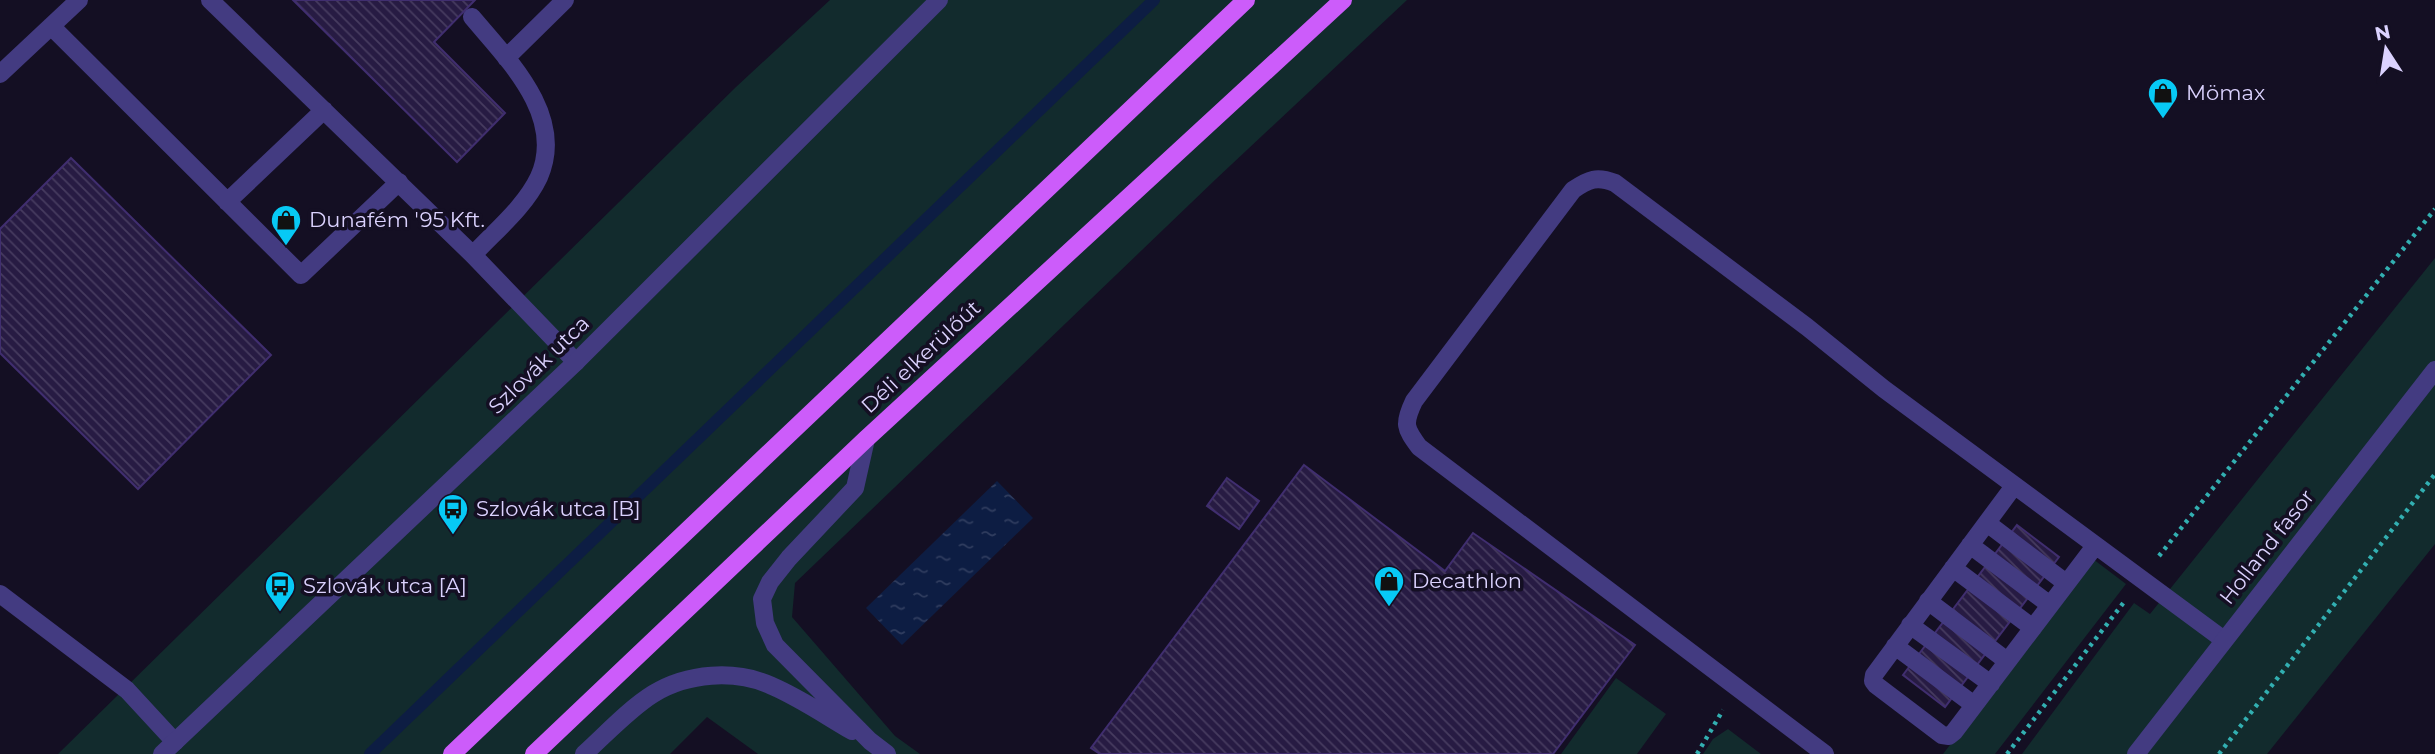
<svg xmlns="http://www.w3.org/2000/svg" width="2435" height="754" font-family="Montserrat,sans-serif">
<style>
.green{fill:#122b2d}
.water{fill:url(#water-ripples)}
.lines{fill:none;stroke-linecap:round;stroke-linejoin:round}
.stream{stroke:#0d1d43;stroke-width:12}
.building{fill:url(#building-back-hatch);stroke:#402e6f;stroke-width:2}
.path{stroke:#32afb1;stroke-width:4.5;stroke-dasharray:3.5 5;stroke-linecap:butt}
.service{stroke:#433b81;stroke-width:18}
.minor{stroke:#433b81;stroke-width:18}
.primary{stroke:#cc5cfa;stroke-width:18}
.labels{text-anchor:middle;stroke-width:7;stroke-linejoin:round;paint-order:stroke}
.poi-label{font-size:21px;fill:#dbd2fe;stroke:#140f23;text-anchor:start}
.street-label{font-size:21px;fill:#dbd2fe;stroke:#140f23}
</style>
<defs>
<pattern id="water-ripples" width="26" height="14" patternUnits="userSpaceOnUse" patternTransform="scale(1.75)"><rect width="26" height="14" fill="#0d1d43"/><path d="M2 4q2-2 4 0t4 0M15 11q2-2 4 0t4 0" fill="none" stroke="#303d5f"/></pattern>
<pattern id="building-back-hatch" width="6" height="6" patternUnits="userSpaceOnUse" patternTransform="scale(1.75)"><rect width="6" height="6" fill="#271b43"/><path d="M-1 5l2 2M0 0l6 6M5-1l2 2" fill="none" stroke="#463b5f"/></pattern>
</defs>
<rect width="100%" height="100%" fill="#140f23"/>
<path class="green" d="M830,0h577l-191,179 -421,404 -3,34 103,119 25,18h-162l-51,-37 -37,37h-612l678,-667z
M2435,258v286l-168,210h-245l112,-151 16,11z
M2093,559l33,25 -131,170h-52z
M1616,678l50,36 -29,40h-76z
M1728,729l33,25h-58l10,-15z"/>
<path class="water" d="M997,481l36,37 -131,127 -36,-37z"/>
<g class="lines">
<path class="stream" d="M370,754l784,-754"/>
</g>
<path class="building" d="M293,0h182l-41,42 71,71 -48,49z
M71,158l200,197 -133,134 -138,-136v-124z
M1304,465l141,106 28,-38 162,112 -82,109h-453l-9,-6z
M1227,478l32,23 -20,28 -32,-23z
M2017,525l42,32 -114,150 -42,-32z"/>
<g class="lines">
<path class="path" d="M2159,556l276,-347
M1697,754l26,-44
M2007,754l117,-152
M2219,754l216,-280"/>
<path class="service" d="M210,0l263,255 103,107
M472,17c36,43 94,99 67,160 -14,30 -44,54 -66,78
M51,26l250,249 98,-93
M506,58l59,-58
M0,74l79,-74
M227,202l97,-92
M2014,486l-140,189 -1,6 3,4 66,50 7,1 5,-4 141,-186
M1987,523l79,60
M1970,545l80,60
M1953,568l80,60
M0,594l127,96 48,52
M1928,601l79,60
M1910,625l81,59
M1895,646l79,59
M1825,754l-406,-307c-14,-19 -16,-23 -5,-46l159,-211c16,-11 24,-14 42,-7l192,144 77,62 340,251"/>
<path class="minor" d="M866,439l-11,49 -66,70 -19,24 -8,17 3,24 10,22 95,96 17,13
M162,754l414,-392 363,-362
M584,754c21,-19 45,-45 69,-60 34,-21 82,-25 119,-8 28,12 54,30 80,45
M2136,754l299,-384"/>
<path class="primary" d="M452,754l794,-754
M534,754l332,-315 477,-439"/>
</g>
<defs>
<g id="shop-pin" transform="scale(1.575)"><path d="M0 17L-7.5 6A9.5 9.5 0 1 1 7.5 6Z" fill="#07c9f5" stroke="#140f23"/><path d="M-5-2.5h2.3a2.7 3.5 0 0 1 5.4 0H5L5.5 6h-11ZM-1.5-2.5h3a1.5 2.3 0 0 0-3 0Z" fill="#111"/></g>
<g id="bus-pin" transform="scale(1.575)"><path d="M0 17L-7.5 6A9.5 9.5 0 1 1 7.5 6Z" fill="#07c9f5" stroke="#140f23"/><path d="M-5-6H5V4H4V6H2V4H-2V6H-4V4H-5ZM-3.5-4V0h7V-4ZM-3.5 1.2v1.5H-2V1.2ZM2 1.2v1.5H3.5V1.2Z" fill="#111"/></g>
</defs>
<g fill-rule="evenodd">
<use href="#shop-pin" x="2163" y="93"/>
<use href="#shop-pin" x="286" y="220"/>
<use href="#bus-pin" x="453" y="509"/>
<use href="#shop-pin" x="1389" y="581"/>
<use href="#bus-pin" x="280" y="586"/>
</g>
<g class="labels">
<g class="poi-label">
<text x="2186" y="100">Mömax</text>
<text x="309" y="227">Dunafém '95 Kft.</text>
<text x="476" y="516">Szlovák utca [B]</text>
<text x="1412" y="588">Decathlon</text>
<text x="303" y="593">Szlovák utca [A]</text>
</g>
<g class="street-label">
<text transform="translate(921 357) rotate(-43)" y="7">Déli elkerülőút</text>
<text transform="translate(539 365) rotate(-44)" y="7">Szlovák utca</text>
<text transform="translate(2267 547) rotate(-52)" y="7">Holland fasor</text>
</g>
</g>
<g transform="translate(2386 49) rotate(348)" stroke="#140f23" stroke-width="5" paint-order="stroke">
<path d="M0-5L12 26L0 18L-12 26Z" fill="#dbd2fe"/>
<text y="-10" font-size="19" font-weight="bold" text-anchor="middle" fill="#dbd2fe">N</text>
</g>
</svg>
